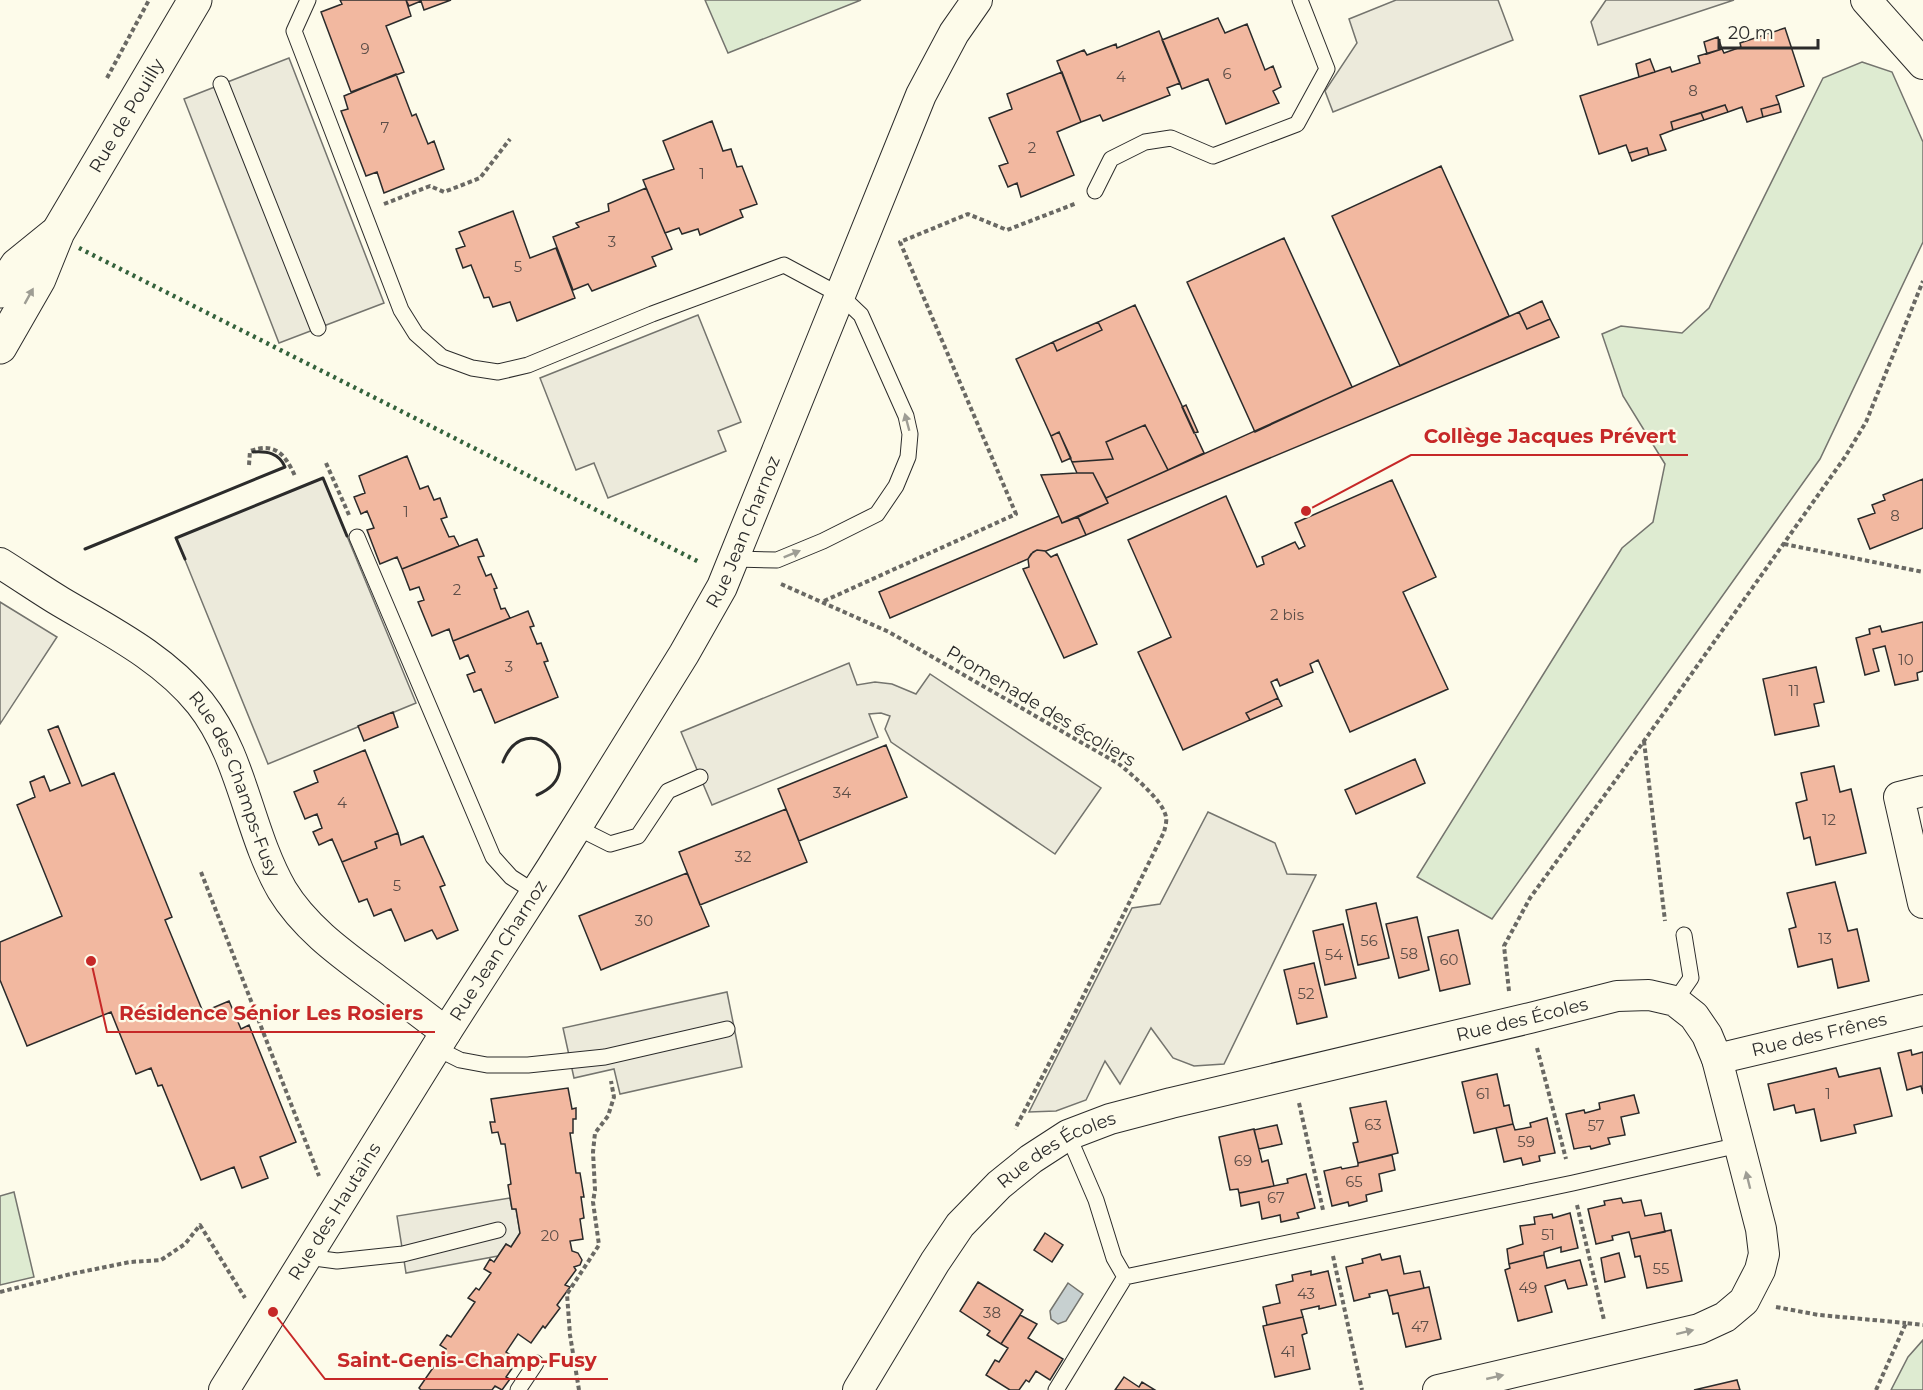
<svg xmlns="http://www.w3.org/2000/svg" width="1923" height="1390" font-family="Montserrat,sans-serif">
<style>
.green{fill:#deebd1;stroke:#74746e;stroke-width:1.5}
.parking{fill:#eceadb;stroke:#74746e;stroke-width:1.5}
.water{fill:#c7d0d0;stroke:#74746e;stroke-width:1.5}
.building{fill:#f2b8a0;stroke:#2b2b2b;stroke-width:1.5}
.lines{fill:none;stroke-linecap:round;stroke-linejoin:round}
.service-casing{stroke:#2b2b2b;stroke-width:17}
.minor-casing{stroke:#2b2b2b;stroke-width:32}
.tertiary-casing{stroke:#2b2b2b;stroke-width:35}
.path{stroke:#6a6964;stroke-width:4;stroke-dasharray:4.5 3;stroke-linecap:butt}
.service{stroke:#fdfbea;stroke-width:15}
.minor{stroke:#fdfbea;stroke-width:30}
.tertiary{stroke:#fdfbea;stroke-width:33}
.hedge{stroke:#34623c;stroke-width:4.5;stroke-dasharray:3 4.5;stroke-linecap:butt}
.wall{stroke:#2b2b2b;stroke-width:3}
.oneway{fill:#9e9d94}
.labels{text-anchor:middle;stroke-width:4.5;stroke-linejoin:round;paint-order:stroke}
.number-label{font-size:15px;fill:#5d4e48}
.street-label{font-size:18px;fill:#2b2b2b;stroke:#fdfbea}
.leader{fill:none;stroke:#c62828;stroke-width:2}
.callout-dot{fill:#c62828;stroke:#fdfbea;stroke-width:2}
.callout-label{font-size:20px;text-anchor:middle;font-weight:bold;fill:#c62828;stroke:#fdfbea;stroke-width:4.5;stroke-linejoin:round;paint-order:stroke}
</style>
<rect width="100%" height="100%" fill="#fdfbea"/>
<path class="green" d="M705,0h156l-133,53z
M1862,62l30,10 31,70v100l-103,217 -328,460 -75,-42 205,-329 31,-26 12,-58 -42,-68 -21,-62 19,-8 61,7 27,-25 114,-230z
M14,1192l20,85 -34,8v-89z
M1923,1340v50h-32l17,-33z"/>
<path class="parking" d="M1396,0h102l15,40 -180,72 -8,-21 32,-48 -8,-24z
M1606,0h128l-136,45 -7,-23z
M289,58l95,245 -105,40 -95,-244z
M698,315l43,107 -23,9 8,20 -118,47 -14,-35 -18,7 -36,-92z
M323,478l93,225 -148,61 -92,-226z
M0,602l57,35 -57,87z
M849,663l8,22 18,-3 17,2 24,10 14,-20 171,114 -46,66 -164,-112 -6,-13 5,-13 -9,-3 -12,1 9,23 -166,68 -31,-73z
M1208,812l67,31 12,31 29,1 -92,189 -30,2 -21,-8 -22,-30 -31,56 -15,-23 -19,39 -30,11 -27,1 103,-204 28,-4z
M727,992l15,75 -122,27 -6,-25 -40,9 -11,-50z
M510,1198l2,11h4l4,24 -9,14 -5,-3 -8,12 -92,17 -9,-57z"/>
<path class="water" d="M1068,1283l15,11 -17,27 -8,3 -7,-5 -1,-8z"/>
<path class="building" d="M340,0h66l5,16 -25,10 18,46 -53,20 -30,-80 21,-8z
M406,0h45l-27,10 -3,-9 -12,5z
M1218,18l7,15 22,-9 18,46 8,-4 8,21 -8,4 6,12 -53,21 -18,-45 -26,10 -20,-49z
M1785,28l19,58 -28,10 3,8 -18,5 2,8 -16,5 -5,-15 -14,5 -3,-7 -54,17 2,8 -13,5 6,15 -17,5 -2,-7 -18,5 -3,-8 -27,9 -19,-58 90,-29 2,5 28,-9 -2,-7 24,-7 2,4 17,-6 -1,-4z
M1159,31l21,52 -13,5 3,7 -67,26 -3,-6 -19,7 -24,-61 27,-11 3,5 29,-11 1,4z
M1718,37l4,12 -15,5 -3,-12z
M1650,59l5,13 -16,5 -3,-13z
M1062,72l19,50 -24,10 17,43 -53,22 -4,-14 -9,4 -9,-21 9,-3 -19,-45 23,-9 -5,-15z
M396,74l16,42 4,-2 12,30 6,-3 10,28 -60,24 -7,-21 -11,4 -25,-65 7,-2 -4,-13z
M1779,104l2,8 -18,5 -2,-8z
M1725,105l3,7 -24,8 -3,-7z
M1701,113l3,7 -31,10 -2,-8z
M712,121l11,30 8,-2 6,18 5,-1 15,38 -17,6 3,7 -43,18 -2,-6 -16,5 -3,-6 -14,5 -22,-53 31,-11 -11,-28z
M1647,148l2,7 -17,6 -3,-8z
M1441,166l68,150 -109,50 -68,-150z
M646,188l26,61 -20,8 4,9 -64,25 -4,-7 -15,6 -20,-53 26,-10 -3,-4 33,-12 -1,-7z
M513,211l17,47 26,-10 19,50 -58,23 -7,-19 -17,5 -4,-10 -5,1 -13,-33 -8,3 -7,-19 9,-3 -6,-14z
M1284,238l68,149 -97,45 -68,-150z
M1542,301l8,18 -23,10 -8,-17z
M1135,305l69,148 -36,17 -23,-45 -39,17 7,17 -41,3 -13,-30 -8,4 -35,-77 37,-17 4,9 45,-21 -4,-8z
M1519,312l8,17 23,-10 9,18 -473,198 -8,-18 30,-14 -2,-5z
M1098,322l4,8 -45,21 -4,-9z
M1186,405l12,27 -4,1 -12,-26z
M1145,425l23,45 -62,28 -13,-25h-16l-5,-11 41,-3 -7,-17z
M1059,432l12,26 -9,4 -11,-26z
M407,456l13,33 8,-3 6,14 6,-2 7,19 -6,2 8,18 5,-1 5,10 -57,23 -5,-12 -17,7 -13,-34 7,-2 -7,-17 -6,3 -7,-17 11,-4 -6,-17z
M1077,473h16l15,30 -46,20 -21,-48z
M1923,479v49l-53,21 -12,-30 17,-6 -3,-8 13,-5 -2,-5z
M1392,480l44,97 -33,15 45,97 -98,43 -32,-72 -8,4 3,8 -33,14 -3,-7 -6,3 7,16 -32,15 4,7 -67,30 -45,-98 33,-15 -43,-97 98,-44 31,71 7,-3 -2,-7 33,-15 4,7 6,-3 -10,-23z
M1059,516l3,7 16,-6 8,18 -40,16 -9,-1 -4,2 -5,7 -138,59 -11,-26z
M477,539l7,17 -6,1 8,19 5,-2 6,14 -3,1 7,20 4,-1 5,10 -57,23 -4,-12 -17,7 -14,-34 6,-2 -5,-13 -9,3 -8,-21z
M1037,550l8,1 6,6 6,-3 40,90 -33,14 -41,-89 6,-2 -1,-8 3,-5z
M528,611l6,15 -4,1 7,17 4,-1 7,18 -4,1 14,35 -63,26 -14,-34 -7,3 -7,-17 8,-3 -7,-17 -8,4 -7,-18z
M1923,622v49l-6,2 1,7 -23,5 -10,-39 -12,3 6,22 -14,4 -9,-37 14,-4 -1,-5 11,-3 2,6z
M1816,667l8,35 -10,2 5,22 -44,9 -12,-56z
M1278,698l4,8 -32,14 -4,-7z
M393,712l5,15 -34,14 -6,-15z
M58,726l24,60 32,-13 58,144 -7,3 38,92 26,-11 12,28 8,-4 47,117 -36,15 8,21 -26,10 -8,-21 -33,13 -39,-95 -4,1 -7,-18 -15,6 -25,-62 -84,34 -27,-66v-38l62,-26 -45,-111 18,-8 -5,-15 14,-6 6,15 20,-8 -22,-53z
M886,745l21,52 -108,44 -21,-52z
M365,750l33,83 -23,9 2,6 -35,14 -10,-23 -13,6 -6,-13 9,-4 -5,-14 -12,5 -11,-27 24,-10 -4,-11z
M1415,759l10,24 -69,31 -11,-24z
M1834,766l6,26 11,-3 15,64 -50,12 -6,-28 -6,2 -8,-36 11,-3 -6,-27z
M786,809l21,53 -107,43 -21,-53z
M398,833l3,12 22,-9 22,49 -5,2 18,43 -21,9 -5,-9 -27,11 -14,-32 -17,7 -7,-17 -8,3 -17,-40 35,-14 -2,-6z
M687,873l22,53 -108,44 -22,-54z
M1835,882l13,49 9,-2 12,52 -31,7 -6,-29 -34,8 -9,-38 7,-2 -9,-34z
M1376,903l13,55 -31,7 -12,-55z
M1417,917l12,53 -30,8 -13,-54z
M1343,924l13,54 -31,7 -12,-54z
M1458,930l12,54 -30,7 -12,-54z
M1314,963l13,54 -30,7 -13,-54z
M1911,1050l1,5 11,-3v42l-2,-8 -14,4 -9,-37z
M1836,1068l3,9 41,-9 12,48 -38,9 2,8 -35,8 -7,-32 -18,4 -2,-8 -20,5 -6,-26z
M1497,1074l7,32 5,-1 4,19 -39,9 -12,-51z
M568,1088l4,21 4,-1v11h-3v14h-3l6,40h4l4,24h-3l3,21 -4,1 3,20 -13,2 2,10 6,2 4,7 -2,5 -6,2 2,3 -11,15 5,2 -13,18 3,3 -15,20 -2,-2 -12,17 -13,-9 -12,18 12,8 -12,17 4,2 -8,11 -7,-4 -3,4h-71l-2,-2 27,-39 -6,-4 7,-10 4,2 24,-35 -7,-4 8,-10 3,2 12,-17 -7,-4 6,-10 4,3 12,-18 5,3 9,-14 -4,-24h-4l-4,-24 3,-1 -6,-40h-4l-3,-12 -6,1 -2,-11h5l-4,-23z
M1634,1095l5,18 -18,4 4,18 -17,3 2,6 -19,5 -1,-3 -16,3 -8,-35 18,-4 1,3 15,-4 -1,-6z
M1386,1101l12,52 -40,10 -5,-20 5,-1 -8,-34z
M1547,1118l8,35 -16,3 1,5 -17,4 -2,-7 -17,4 -8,-34 17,-4 2,6 16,-3 -1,-4z
M1277,1125l5,19 -23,5 -5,-19z
M1254,1129l8,33 6,-2 6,26 -35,7 -1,-4 -8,1 -11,-53z
M1392,1155l3,15 -16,4 3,17 -16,4 1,6 -18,5 -1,-4 -16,4 -8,-35 17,-4 1,2 16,-3v-3z
M1306,1174l9,34 -18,5 2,5 -18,4 -1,-7 -18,4 -3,-17 -18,4 -2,-13 49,-10 -1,-4z
M1621,1198l2,5 18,-3 4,16 16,-3 4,19 -34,7 -2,-7 -17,4 1,4 -17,4 -8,-35 17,-4 -1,-4z
M1570,1213l8,35 -17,4v-5l-17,5v3l-35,9 -2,-15 16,-5 -3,-18 15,-2 -1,-7 18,-3 1,4z
M1671,1230l11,51 -35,7 -7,-32 -5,1 -4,-18z
M1045,1233l18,12 -11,17 -18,-12z
M1619,1253l6,24 -20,5 -4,-24z
M1380,1254l2,6 18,-4 4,18 16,-3 4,17 -35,8 -2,-6 -18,4 1,3 -16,4 -8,-34 17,-4 -1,-4z
M1544,1255l3,13 33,-8 7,25 -19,4 -3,-9 -20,6 7,26 -34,9 -13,-51 5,-2 -1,-4z
M1311,1271v4l17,-4 8,34 -17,4v-3l-18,4 2,7 -36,8 -4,-18 17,-4 -4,-18 17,-4 -1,-6z
M978,1282l45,28 -22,34 -14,-9 3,-4 -30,-20z
M1429,1287l12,52 -35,8 -8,-34 -5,1 -4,-18z
M1020,1315l17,9 -9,14 35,21 -13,21 -14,-9 -7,11 -3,-2 -7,10h-9l-24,-15 9,-15 4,2 9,-14 -7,-4z
M1303,1317l4,16 -5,2 8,34 -35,8 -12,-51z
M1124,1377l15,10 3,-5 13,8h-40z
M1737,1380l3,10h-46z"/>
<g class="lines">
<g class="service-casing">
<path id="service" d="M308,0l-14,31 107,279 15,24 26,23 30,11 26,4 30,-7 124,-51 132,-49 56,30 21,20 45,101 4,18 -2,23 -12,29 -19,28 -54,27 -46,19 -42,-1
M221,84l97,244
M1095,191l16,-32 34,-17 26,-4 42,18 84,-32 30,-55 -27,-69
M357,537l136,320 18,20 25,16
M576,827l34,17 28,-8 30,-45 32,-14
M1675,1001l16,-23 -7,-43
M436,1048l24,12 27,5h41l77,-8 122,-28
M1068,1135l28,65 18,58 11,19 448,-94 166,-38
M307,1257l30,4 66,-7 95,-24
M518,1390l18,-27
M1056,1390l69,-113"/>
</g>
<g class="minor-casing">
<g id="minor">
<path d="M1866,0l57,64"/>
<path id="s1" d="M0,563c21,13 41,27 61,39 49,29 103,56 139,101 43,54 48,128 82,187 23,38 60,64 95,90 23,17 46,35 69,52"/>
<path d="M1923,791l-24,6 24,106"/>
<path id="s2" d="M1717,1059l206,-49"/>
<path id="s3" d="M224,1390l222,-358 106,-165 132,-213 38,-67 199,-492 33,-62 23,-33"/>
<path id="s4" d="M858,1390l77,-128 25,-37 39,-40 32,-26 37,-24 42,-16 61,-16 359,-85 87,-22 32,-1 26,6 19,15 13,19 10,24 44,170 3,25 -4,16 -16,31 -19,16 -26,12 -261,61"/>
</g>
</g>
<g class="tertiary-casing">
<g id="tertiary">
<path d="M0,291l17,-26 37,-30"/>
<path id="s5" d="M0,347l39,-68 19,-47 137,-232"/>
</g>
</g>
<path class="path" d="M107,78l42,-78
M384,204l46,-18 14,6 36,-14 30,-39
M326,463l23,52
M249,465l1,-14c25,-9 35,3 45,25
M1784,544l139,28
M781,584l108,48 230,132c13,11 44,36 47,53 1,4 -1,11 -2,15l-97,197 -52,100
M824,601l192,-87 -116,-272 68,-28 39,16 70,-27
M1644,741l21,180
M201,872l118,304
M1509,991l-5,-45 26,-48 114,-157 201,-284 21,-35 57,-141
M1537,1048l29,111
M1299,1103l24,107
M1577,1205l27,115
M1333,1256l29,134
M0,1292l71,-18 59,-12 31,-2 24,-16 15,-19 45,73
M1776,1307l43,8 87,8
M579,1390l-9,-55 -3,-41 32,-49 -6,-43 2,-12 -2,-38 2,-19 13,-17 6,-19 -3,-16
M1876,1390l30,-67 17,2"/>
<use href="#service" class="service"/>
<use href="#minor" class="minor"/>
<use href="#tertiary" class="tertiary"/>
<path class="hedge" d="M79,248l622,315"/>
<path class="wall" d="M85,549l200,-82c-6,-14 -18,-16 -32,-15
M185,559l-9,-21 147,-60 24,58
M503,762c23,-59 92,8 34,33"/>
</g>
<defs><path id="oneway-solid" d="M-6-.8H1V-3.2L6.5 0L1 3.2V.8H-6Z" transform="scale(1.5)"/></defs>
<g class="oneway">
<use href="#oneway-solid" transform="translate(29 296) rotate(-61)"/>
<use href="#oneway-solid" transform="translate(907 422) rotate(-105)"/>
<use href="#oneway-solid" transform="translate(792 554) rotate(-22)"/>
<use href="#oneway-solid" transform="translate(1748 1180) rotate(-104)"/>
<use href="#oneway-solid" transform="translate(1685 1332) rotate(-14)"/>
<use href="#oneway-solid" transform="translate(1495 1377) rotate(-13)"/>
</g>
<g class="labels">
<g class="number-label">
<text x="365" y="54">9</text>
<text x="1227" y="79">6</text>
<text x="1121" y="82">4</text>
<text x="1693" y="96">8</text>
<text x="385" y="133">7</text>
<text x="1032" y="153">2</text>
<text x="702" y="179">1</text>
<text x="612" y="247">3</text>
<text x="518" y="272">5</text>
<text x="406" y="517">1</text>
<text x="1895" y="521">8</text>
<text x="457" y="595">2</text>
<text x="1287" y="620">2 bis</text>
<text x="1906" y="665">10</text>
<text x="509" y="672">3</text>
<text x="1794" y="696">11</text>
<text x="842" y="798">34</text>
<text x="342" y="808">4</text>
<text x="1829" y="825">12</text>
<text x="743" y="862">32</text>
<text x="397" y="891">5</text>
<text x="644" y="926">30</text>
<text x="1825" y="944">13</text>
<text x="1369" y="946">56</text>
<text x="1409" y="959">58</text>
<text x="1334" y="960">54</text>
<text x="1449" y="965">60</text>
<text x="1306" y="999">52</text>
<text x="1483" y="1099">61</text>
<text x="1828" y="1099">1</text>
<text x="1373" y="1130">63</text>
<text x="1596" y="1131">57</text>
<text x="1526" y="1147">59</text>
<text x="1243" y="1166">69</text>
<text x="1354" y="1187">65</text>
<text x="1276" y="1203">67</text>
<text x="1548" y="1240">51</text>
<text x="550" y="1241">20</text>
<text x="1661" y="1274">55</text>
<text x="1528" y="1293">49</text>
<text x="1306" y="1299">43</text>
<text x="992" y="1318">38</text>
<text x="1420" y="1332">47</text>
<text x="1288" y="1357">41</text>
</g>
<g class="street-label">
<text dy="6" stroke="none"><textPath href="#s5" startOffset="264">Rue de Pouilly</textPath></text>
<text dy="6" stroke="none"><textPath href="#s3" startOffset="1004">Rue Jean Charnoz</textPath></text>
<text transform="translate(1041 706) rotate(31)" y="6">Promenade des écoliers</text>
<text dy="6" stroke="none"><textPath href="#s1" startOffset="334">Rue des Champs-Fusy</textPath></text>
<text dy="6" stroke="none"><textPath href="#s3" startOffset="518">Rue Jean Charnoz</textPath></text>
<text dy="6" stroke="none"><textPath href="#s4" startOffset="804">Rue des Écoles</textPath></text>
<text dy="6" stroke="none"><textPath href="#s2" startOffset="105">Rue des Frênes</textPath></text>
<text dy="6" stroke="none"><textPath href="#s4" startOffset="318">Rue des Écoles</textPath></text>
<text dy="6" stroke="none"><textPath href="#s3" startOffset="210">Rue des Hautains</textPath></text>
</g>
</g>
<path class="leader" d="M1306 511L1411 455H1688M91 961L107 1032H435M273 1312L325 1379H608"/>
<g class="callout-dot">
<circle cx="1306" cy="511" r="6"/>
<circle cx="91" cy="961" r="6"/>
<circle cx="273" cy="1312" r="6"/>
</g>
<g class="callout-label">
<text x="1550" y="443">Collège Jacques Prévert</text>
<text x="271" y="1020">Résidence Sénior Les Rosiers</text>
<text x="467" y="1367">Saint-Genis-Champ-Fusy</text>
</g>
<path d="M1719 39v9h99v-9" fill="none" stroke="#2b2b2b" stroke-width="3"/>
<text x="1728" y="39" font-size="18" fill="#2b2b2b" stroke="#fdfbea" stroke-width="4.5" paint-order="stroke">20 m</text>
</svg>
